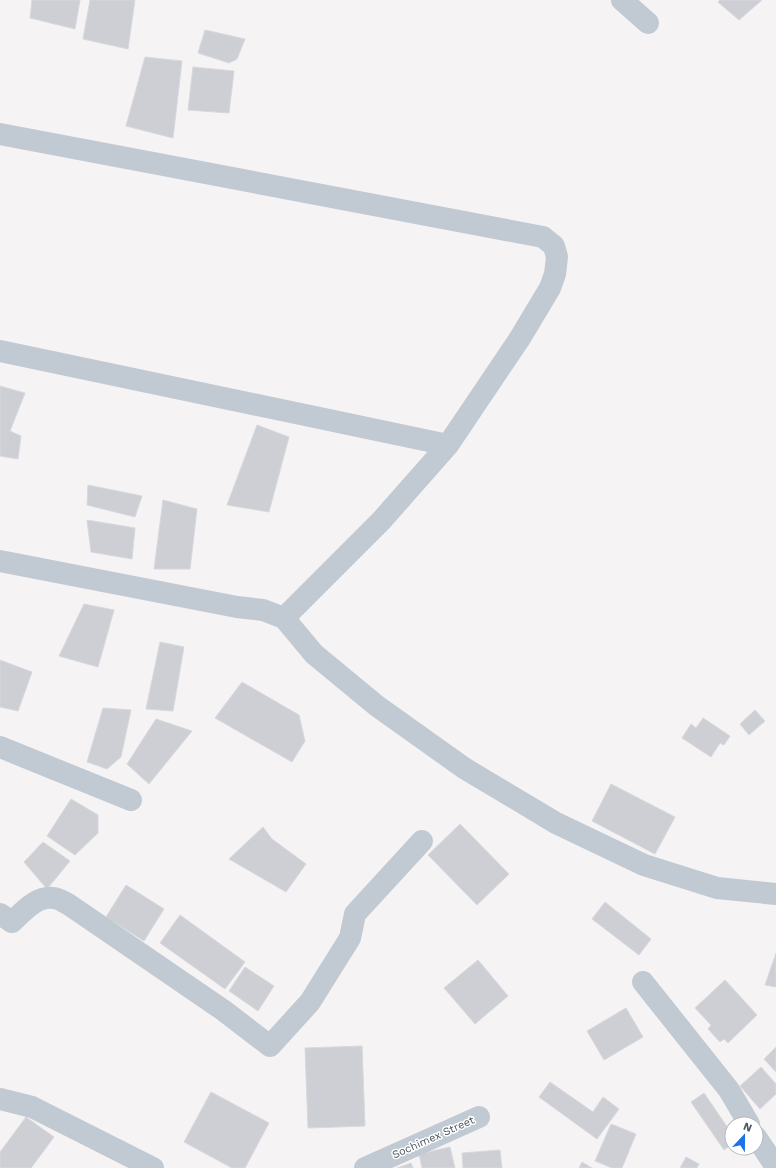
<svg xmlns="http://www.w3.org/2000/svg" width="776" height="1168" font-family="'Work Sans',sans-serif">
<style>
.building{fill:#cdcfd5;stroke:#d7d9de}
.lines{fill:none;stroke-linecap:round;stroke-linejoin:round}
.minor{stroke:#c1cad2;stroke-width:22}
.labels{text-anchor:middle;stroke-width:3;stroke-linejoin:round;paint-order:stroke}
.street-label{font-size:11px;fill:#4a5661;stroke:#fff}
</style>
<rect width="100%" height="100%" fill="#f5f3f3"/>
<path class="building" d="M32,0h48l-5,29 -45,-11z
M90,0h45l-7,49 -45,-10z
M720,0h42l-23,20 -21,-18z
M205,30l40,9 -8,20 -8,4 -31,-10z
M145,57l37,4 -9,77 -47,-12z
M193,67l41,4 -5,42 -41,-3z
M0,386l25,7 -15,38 11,5 -3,23 -18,-3z
M257,425l32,12 -20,75 -42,-7z
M88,485l54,11 -7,21 -48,-12z
M163,500l34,9 -7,60h-36z
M87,520l48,8 -3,31 -41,-7z
M84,604l30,6 -16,57 -39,-11z
M160,642l24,5 -11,64 -27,-2z
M0,660l32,12 -14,39 -18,-4z
M242,682l57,33 6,26 -13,21 -77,-44z
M103,708l28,2 -10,47 -14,12 -20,-7z
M755,710l10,11 -16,14 -9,-11z
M703,718l27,18 -6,9 -4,-2 -9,14 -29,-19 9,-14 5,4z
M156,719l36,12 -43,53 -22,-20z
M611,784l64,33 -20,37 -63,-33z
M71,799l27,16v18l-23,22 -28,-19z
M460,824l49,50 -32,31 -49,-50z
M263,827l9,12 34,25 -20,28 -57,-33z
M43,842l27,19 -23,28 -23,-27z
M126,885l38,24 -20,32 -38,-24z
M605,902l46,37 -12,16 -47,-36z
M180,915l65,47 -20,27 -65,-46z
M776,953v34l-11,-2z
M478,960l30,36 -33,28 -31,-36z
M245,967l29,19 -16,25 -29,-20z
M725,980l32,35 -29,28 -4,-4 -4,3 -12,-13 3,-4 -16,-17z
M626,1008l17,29 -39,23 -17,-29z
M362,1046l3,80 -57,2 -3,-80z
M776,1047v25l-12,-13z
M761,1067l15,17v10l-16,15 -20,-23z
M550,1082l43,30 10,-15 16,12 -22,30 -58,-42z
M211,1092l58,31 -24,45h-13l-48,-26z
M704,1093l28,41v10l-8,6 -33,-48z
M26,1117l28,20 -23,31h-31v-16z
M611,1124l25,10 -14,34h-10l-17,-7z
M450,1147l5,21h-33l-3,-14z
M500,1150l2,18h-39l-1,-15z
M686,1157l13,7 -2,4h-17z
M582,1162l10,6h-13z
M411,1163l2,5h-16z"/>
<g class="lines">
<path class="minor" d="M622,0l26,23
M0,134l543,103 11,9 3,11 -2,17 -5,14 -30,50 -72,107 -67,76 -97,97
M0,351l448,94
M0,561l237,46 26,3 21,8 30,36 63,52 87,62 92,55 88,42 73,23 59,6
M0,747l131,53
M0,914l12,8c11,-10 24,-26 41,-24 5,0 11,4 15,6l155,106 47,36 40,-44 40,-64 5,-24 67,-73
M643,982l86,108 20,34
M0,1099l32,8 121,61
M756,1137l20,30
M365,1168l114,-51"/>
</g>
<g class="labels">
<g class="street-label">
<text transform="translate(433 1137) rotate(-24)" y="4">Sochimex Street</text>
</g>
</g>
<g transform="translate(744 1136) rotate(22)"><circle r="19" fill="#ffffff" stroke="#b7bbc0"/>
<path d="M0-3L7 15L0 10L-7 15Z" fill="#1a73e8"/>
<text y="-6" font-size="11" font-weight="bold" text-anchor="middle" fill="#4a5661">N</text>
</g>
</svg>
